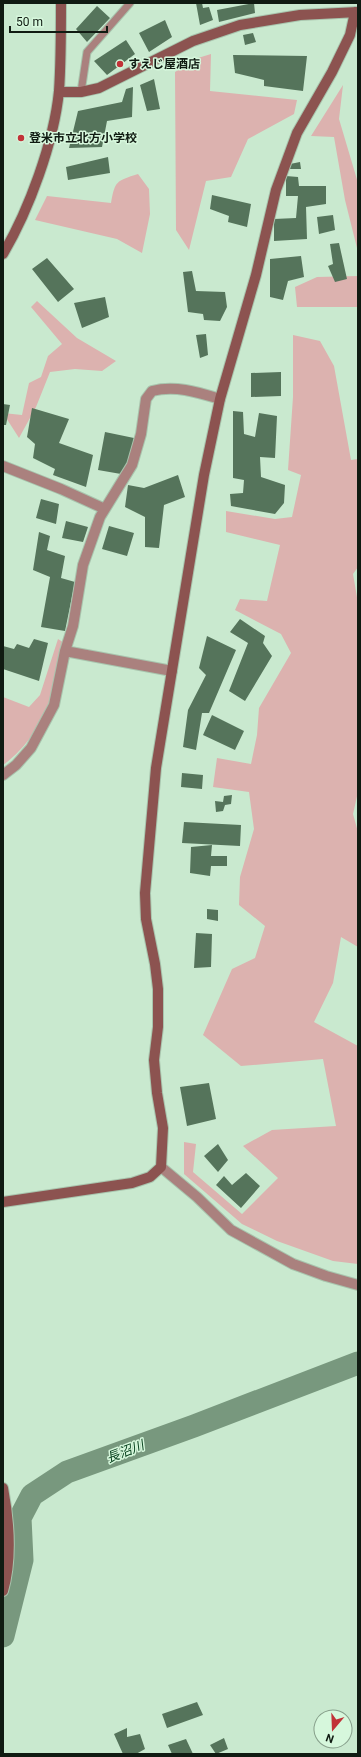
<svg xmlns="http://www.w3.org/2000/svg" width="361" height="1757" font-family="Roboto,'Noto Sans JP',sans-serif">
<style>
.green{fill:#dcb2af}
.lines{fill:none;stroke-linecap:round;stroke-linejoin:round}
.river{stroke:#78987e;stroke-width:23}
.building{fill:#55745b}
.lane-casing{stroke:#a8c4ad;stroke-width:9}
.street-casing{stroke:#a8c4ad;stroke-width:12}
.secondary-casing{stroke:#a8c4ad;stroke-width:12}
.lane{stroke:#aa817e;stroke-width:7}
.street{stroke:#aa817e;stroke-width:10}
.secondary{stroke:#8c5350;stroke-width:10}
.poi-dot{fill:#c13238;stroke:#d6f7dc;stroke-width:1.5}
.labels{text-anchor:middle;stroke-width:3;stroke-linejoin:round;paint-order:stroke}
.poi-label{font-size:12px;font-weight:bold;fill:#101b12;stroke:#d6f7dc;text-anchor:start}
.water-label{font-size:13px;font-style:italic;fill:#013b17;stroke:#d6f7dc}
</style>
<rect width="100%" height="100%" fill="#c9e9cf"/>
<path class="green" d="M211,54l-1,37 87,9 -3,14 -46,25 -17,38 -25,4 -17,69 -13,-20 -1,-158 23,-14z
M343,85l-4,34 19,64v69l-13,-52 -11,-63 -23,-1z
M138,174l11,15 1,25 -8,39 -25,-14 -82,-19 12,-24 64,7c4,-22 5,-22 27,-29z
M358,276v31h-61l-2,-20 22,-10z
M37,301l40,37 39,23 -14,10 -27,-2 -25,3 -14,35 -17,31 -16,-25 19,2 7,-32 12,-6 7,-21 14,-12 -31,-37z
M293,335l27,6 14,25 17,94 7,-1v108l-5,7 5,29v189l-5,22 5,18v115l-17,-10 -8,46 -19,39 44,24v218l-25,-3 -56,-20 -35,-17 -58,-50v-32l12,2 -3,28 49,42 36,-36 -35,-32 29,-16 64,-4 -13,-67 -82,7 -38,-31 29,-66 23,-11 10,-32 -26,-21 1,-28 14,-48 -5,-37 -36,-5 4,-29 34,6 6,-29 2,-27 32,-55 -10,-19 -46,-24 5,-11 27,2 13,-56 -54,-13v-21l49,8 17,-2 9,-42 -13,-5 5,-73z
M58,639l14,9c-4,15 -7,33 -15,47 -12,24 -32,55 -54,70v-68l26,10 11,-12z"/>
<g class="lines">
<path class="river" d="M3,1636l19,-76 -2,-42 12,-23 35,-23 127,-46 164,-63"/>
</g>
<path class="building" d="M196,3h6l1,5 6,-1 4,13 -13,5z
M254,3l1,10 -36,9 -2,-12z
M97,6l13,12 -23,24 -11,-13z
M165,20l7,17 -23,15 -10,-19z
M253,33l3,9 -11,3 -2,-10z
M126,40l9,14 -28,21 -13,-14z
M233,55l74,1 -4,35 -39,-5v-6l-29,-7z
M154,79l6,30 -13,2 -7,-26z
M133,87l-1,30 -25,4 -5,26 -33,1 9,-37 44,-9 4,-13z
M108,157l2,16 -42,7 -2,-13z
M300,162l1,7h-11v-5z
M286,176l12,1 1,9h27v18l-20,3 1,32 -33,2v-22l22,-1 2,-22h-12z
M212,195l39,9 -4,23 -19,-5 1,-6 -19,-7z
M333,215l2,15 -16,4 -2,-17z
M339,243l8,36 -12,3 -7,-16 5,-2 -3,-20z
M301,256l3,21 -16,4 -5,19 -13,-3v-38z
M47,258l27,31 -16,13 -26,-33z
M192,271l4,20 29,1 2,15 -7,14 -16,-1 -1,-6 -15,-2 -5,-40z
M105,297l4,20 -27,11 -8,-25z
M206,334l2,21 -8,3 -4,-23z
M281,372v24l-30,1v-24z
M3,404l7,1 -4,20h-3z
M32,408l37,11 -10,24 34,12 -7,32 -33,-12 2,-6 -22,-11 2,-14 -8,-7z
M233,411l10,1 1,22 11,3 4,-24 18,3 -2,42 -15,-1 1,20 24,8 -1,18 -9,11 -44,-8 -1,-12 13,-1 1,-13 -11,-2z
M105,432l29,6 -5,22 -8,14 -23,-4z
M178,475l7,22 -21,8 -5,43 -14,-1v-30l-20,-10 3,-22 16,3z
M41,499l18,5 -3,20 -20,-6z
M66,521l22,6 -5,15 -21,-4z
M109,526l25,7 -7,23 -25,-7z
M39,532l11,4 -3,14 18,6 -4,22 14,4 -10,49 -24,-4 9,-50 -17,-7z
M240,619l25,17 -2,7 9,13 -27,45 -16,-10 19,-48 -18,-11z
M207,636l29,14 -27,63h-7l-6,37 -13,-3 5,-37 18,-35 -7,-7z
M34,639l14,4 -9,38 -36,-12v-23l11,3 3,-5 12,4z
M212,715l32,16 -9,19 -32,-15z
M182,773l21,2 -1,14 -21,-2z
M232,795l-1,9 -6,1 -2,6 -7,1 -1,-11 8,1 1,-6z
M184,822l57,3 -1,21 -58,-3z
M212,845l-1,11h16v10h-16l-1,10 -20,-3 1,-26z
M207,909l11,1v11l-11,-2z
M196,933l16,1 -1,33 -17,1z
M209,1083l7,36 -29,7 -7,-39z
M218,1144l10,16 -10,12 -14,-16z
M246,1173l14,13 -19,22 -25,-23 8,-9 8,9z
M197,1702l6,13 -36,13 -5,-14z
M127,1728v9l13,-3 5,15 -9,5h-13l-9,-20z
M224,1738l4,11 -12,5 -6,-9z
M186,1739l7,15h-21l-4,-9z"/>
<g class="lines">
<g class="lane-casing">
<path id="lane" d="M81,92l6,-40 43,-49"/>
</g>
<g class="street-casing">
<path id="street" d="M3,466l58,23 44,20
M65,651l107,20
M3,775l13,-10 15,-17 23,-43 11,-54 8,-25 10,-61 17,-48 32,-52 9,-31 5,-35 6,-8c23,-6 45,1 68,8
M161,1167l36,30 34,33 62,34 33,12 32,9"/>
</g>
<g class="secondary-casing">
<path id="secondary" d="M59,92h22l18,-4 94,-47 47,-16 60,-10 58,-3
M3,254c26,-44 51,-112 56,-163 2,-29 2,-59 2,-88
M3,1202l129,-19 18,-6 11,-10 2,-39 -6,-35 -3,-33 4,-33v-38l-3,-25 -9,-45 -1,-26 11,-125 48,-293 16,-76 36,-124 20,-85 21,-57 35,-61 18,-37 5,-23
M3,1488c6,32 9,71 0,103"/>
</g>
<use href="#lane" class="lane"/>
<use href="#street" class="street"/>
<use href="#secondary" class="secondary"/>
</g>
<g class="poi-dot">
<circle cx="120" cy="64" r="4"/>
<circle cx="21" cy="138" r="4"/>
</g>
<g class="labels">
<g class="poi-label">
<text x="128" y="68">すえじ屋酒店</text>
<text x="29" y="142">登米市立北方小学校</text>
</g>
<g class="water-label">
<text transform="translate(125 1451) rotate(-21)" y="5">長沼川</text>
</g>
</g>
<rect width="361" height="1757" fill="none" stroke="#101b12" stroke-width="8"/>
<g transform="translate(333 1729) rotate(199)"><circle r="19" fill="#d6f7dc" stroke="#879f8b"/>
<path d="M0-3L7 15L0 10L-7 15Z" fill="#c13238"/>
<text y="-6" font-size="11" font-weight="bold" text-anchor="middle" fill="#101b12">N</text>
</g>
<path d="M10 26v6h97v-6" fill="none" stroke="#101b12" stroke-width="2"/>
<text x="16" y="26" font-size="12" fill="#101b12" stroke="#d6f7dc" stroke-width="3" paint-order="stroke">50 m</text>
</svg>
